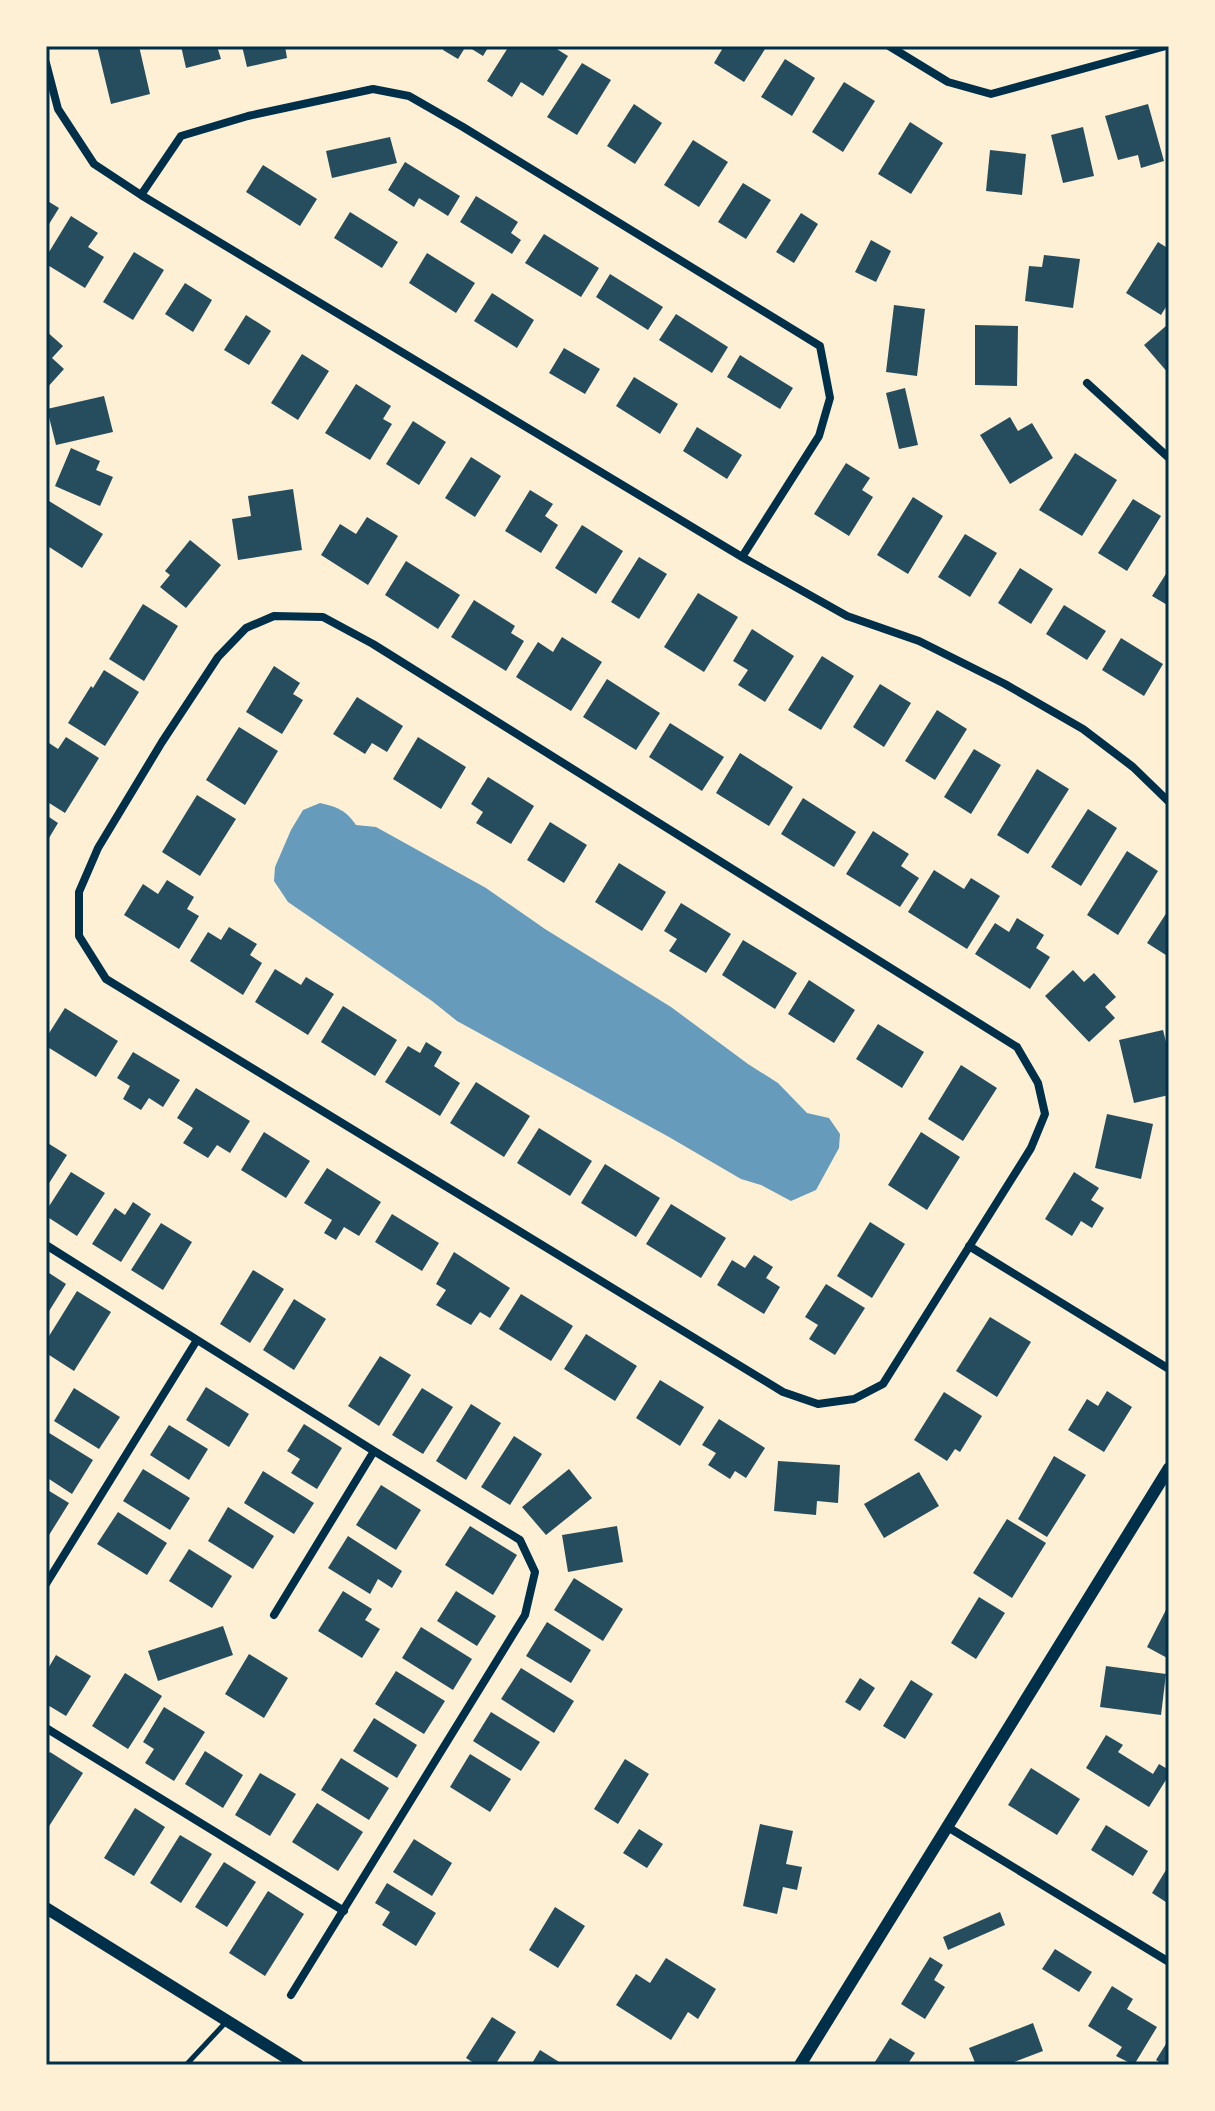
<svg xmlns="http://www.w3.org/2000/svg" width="1215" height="2111" font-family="Manrope,sans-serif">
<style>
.water{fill:#669bbc}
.building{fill:#264d5e}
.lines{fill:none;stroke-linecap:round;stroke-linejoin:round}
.service{stroke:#003049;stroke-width:5}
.minor{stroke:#003049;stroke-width:8}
.tertiary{stroke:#003049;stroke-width:12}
.neatline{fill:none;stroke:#003049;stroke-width:3}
</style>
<rect width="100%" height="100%" fill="#fdf0d5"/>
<path class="water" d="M320,803c17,4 26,7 36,22l20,2 110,61 59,41 126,78 77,57 30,19 29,30 22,5 11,16 -1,14 -23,42 -25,11 -30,-16 -20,-6 -72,-42 -212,-116 -25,-20 -144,-99 -14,-21 1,-14 16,-37 12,-20z"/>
<path class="building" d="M97,46h42l11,48 -39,10z
M181,46h36l4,13 -35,9z
M242,46h43l2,12 -40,9z
M445,46h21l-8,13 -15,-9z
M467,46h22l-6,10z
M509,46h43l16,10 -25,40 -22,-14 -9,15 -25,-16z
M724,46h43l-23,36 -30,-19z
M785,59l30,19 -23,38 -31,-19z
M582,63l29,17 -34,55 -30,-18z
M844,82l31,19 -32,51 -31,-20z
M634,104l28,19 -27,41 -28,-18z
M1148,104l16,57 -23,7 -3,-13 -20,5 -13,-44z
M910,122l33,21 -32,51 -33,-20z
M1083,127l11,49 -31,7 -12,-48z
M390,137l7,26 -65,15 -6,-27z
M693,140l35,22 -29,45 -35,-22z
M990,150l36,4 -4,41 -36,-4z
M405,162l55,34 -12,20 -29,-18 -5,9 -26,-17z
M263,165l54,34 -17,27 -54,-34z
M743,183l28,17 -25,39 -28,-17z
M476,196l42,26 -7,11 10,7 -9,14 -52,-32z
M46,200l13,8 -13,21z
M350,212l48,30 -16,26 -48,-30z
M801,213l17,11 -24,39 -18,-11z
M71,216l27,17 -10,14 16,10 -19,31 -39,-24v-7z
M544,234l55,34 -18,29 -56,-34z
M871,240l20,11 -15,31 -21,-10z
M1158,242l11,7v53l-8,13 -35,-22z
M134,252l30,18 -31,50 -30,-18z
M427,253l48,30 -19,30 -47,-30z
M1044,255l36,4 -7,49 -48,-7 4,-35 13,1z
M610,274l53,33 -15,23 -52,-33z
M185,283l27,17 -19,32 -28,-18z
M492,293l42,27 -17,28 -43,-27z
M894,305l31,4 -8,67 -31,-4z
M676,314l52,33 -16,26 -53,-33z
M246,315l25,16 -22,34 -25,-15z
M975,325l43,1 -1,60 -42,-1z
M1166,326l3,3v45l-25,-29z
M46,331l17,15 -11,12 12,11 -18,20z
M564,348l36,21 -15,25 -36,-21z
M302,354l27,17 -31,49 -27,-17z
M740,355l53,33 -13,21 -53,-32z
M634,377l44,27 -18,30 -44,-28z
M356,384l35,22 -8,13 9,5 -22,36 -45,-27z
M905,388l13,57 -19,4 -13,-56z
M104,396l9,36 -57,13 -9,-36z
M1010,417l8,14 14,-8 21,35 -43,26 -30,-49z
M413,421l33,21 -27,43 -33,-21z
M697,427l45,28 -15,24 -44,-28z
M71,448l29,13 -4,9 17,7 -13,29 -45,-20z
M1075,453l42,27 -35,56 -43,-26z
M471,457l30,19 -26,41 -30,-19z
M846,463l24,15 -8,12 11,7 -24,39 -35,-22z
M293,489l9,61 -64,10 -6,-41 19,-3 -3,-20z
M530,490l23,14 -8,12 13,9 -17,28 -36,-22z
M913,497l30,19 -35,58 -31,-19z
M1133,499l28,17 -34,55 -29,-18z
M49,501l54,33 -21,34 -36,-23v-40z
M367,517l31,19 -30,49 -47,-30 19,-31 16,10z
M582,525l41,26 -27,43 -41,-26z
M965,534l32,19 -27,44 -32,-20z
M190,540l31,25 -35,43 -26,-21 10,-12 -5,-4z
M639,557l28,17 -28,45 -28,-17z
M406,561l54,34 -22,34 -53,-34z
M1020,568l33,21 -22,35 -33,-21z
M1169,569v37l-17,-10z
M698,593l40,24 -34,55 -40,-25z
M474,600l41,26 -4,7 13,8 -18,30 -55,-34z
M143,604l35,22 -34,55 -35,-22z
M1064,605l42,26 -19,29 -41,-26z
M752,629l42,27 -29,46 -27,-17 10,-15 -15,-9z
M562,637l40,25 -31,49 -55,-34 22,-35 15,10z
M1121,638l42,26 -19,32 -42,-26z
M822,656l32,20 -33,54 -33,-20z
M274,666l26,17 -7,11 10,6 -21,34 -36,-22z
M104,670l35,22 -34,54 -37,-23 23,-37 2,2z
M607,679l53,34 -24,37 -53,-33z
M880,684l31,19 -27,44 -31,-20z
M357,697l46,29 -16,26 -15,-9 -7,11 -32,-20z
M937,710l30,19 -32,51 -30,-19z
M670,723l54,34 -22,34 -53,-34z
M239,727l39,24 -33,54 -39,-25z
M66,737l33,21 -34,55 -19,-12v-60l12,8z
M418,737l48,30 -25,42 -48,-30z
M974,749l27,16 -30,49 -27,-17z
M740,753l53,34 -24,39 -53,-33z
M1037,769l32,20 -41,65 -31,-19z
M488,777l46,29 -23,38 -35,-21 7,-11 -12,-8z
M197,795l39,24 -36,57 -38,-24z
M803,798l53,34 -22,35 -53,-33z
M1088,809l29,19 -36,58 -30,-19z
M46,815l12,8 -12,20z
M550,822l37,23 -23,38 -37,-23z
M873,831l36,23 -8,12 18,12 -19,29 -54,-33z
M1127,851l31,20 -40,64 -31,-20z
M619,863l47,29 -24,39 -47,-29z
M934,870l30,19 7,-11 29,18 -33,53 -59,-37z
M167,880l27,17 -7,12 12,7 -20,33 -55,-34 19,-31 15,10z
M681,903l50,31 -25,39 -37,-22 8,-12 -13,-8z
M1169,909v48l-22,-14z
M1017,918l27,17 -8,13 14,9 -20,32 -55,-35 20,-31 14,9z
M229,927l28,17 -7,11 12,8 -19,32 -53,-34 18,-29 13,8z
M743,940l54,33 -22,36 -53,-34z
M275,969l26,16 5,-8 28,17 -26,41 -53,-33z
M1073,970l11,12 10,-9 22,24 -11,10 10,11 -26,24 -44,-46z
M809,980l46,30 -21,33 -46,-29z
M343,1006l54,34 -22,36 -54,-34z
M65,1008l53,33 -22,36 -50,-31v-8z
M878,1024l46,28 -22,36 -46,-29z
M1163,1030l6,24v41l-35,8 -15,-63z
M426,1042l16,10 -8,14 26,17 -20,33 -55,-34 23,-36 12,7z
M133,1052l47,28 -17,27 -14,-9 -8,12 -18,-11 7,-13 -13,-8z
M961,1065l36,23 -34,53 -35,-22z
M476,1082l54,34 -26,41 -54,-34z
M196,1088l54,33 -20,32 -13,-8 -9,13 -25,-15 10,-15 -16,-10z
M1107,1114l46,10 -12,55 -46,-11z
M539,1128l53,33 -22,35 -53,-33z
M264,1132l46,29 -24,37 -45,-28z
M921,1132l39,25 -33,53 -39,-25z
M46,1142l21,13 -21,33z
M605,1164l55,34 -24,39 -55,-34z
M327,1168l54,34 -22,34 -15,-9 -8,13 -12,-7 8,-13 -28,-17z
M71,1172l34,21 -28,43 -31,-20v-5z
M1074,1172l25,16 -8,12 13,8 -12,20 -11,-7 -9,15 -27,-17z
M133,1202l18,12 -30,48 -29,-18 23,-36 10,7z
M671,1204l55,34 -25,40 -55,-34z
M392,1214l47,29 -17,28 -47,-29z
M870,1222l35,22 -33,54 -35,-22z
M161,1223l31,19 -29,48 -32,-20z
M454,1252l56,36 -20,30 -10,-6 -9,13 -35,-20 10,-15 -10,-6z
M754,1255l19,12 -7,11 14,9 -16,27 -47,-29 15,-25 13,8z
M253,1270l31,19 -34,54 -30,-19z
M46,1271l20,13 -20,32z
M826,1284l39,24 -30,47 -26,-16 9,-14 -13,-8z
M77,1291l34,21 -37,59 -28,-18v-12z
M521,1294l52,32 -22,35 -52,-32z
M294,1299l32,20 -32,51 -31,-20z
M990,1317l41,25 -34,55 -41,-26z
M586,1334l51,32 -22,35 -51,-32z
M380,1356l31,19 -32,51 -31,-20z
M660,1380l44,27 -24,39 -44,-28z
M206,1387l43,27 -20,33 -43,-27z
M74,1388l46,29 -21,32 -45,-28z
M422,1388l31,19 -30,47 -31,-19z
M1107,1391l25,16 -28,45 -36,-22 19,-31 11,7z
M944,1392l38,24 -22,36 -5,-3 -8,12 -33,-21z
M471,1404l30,19 -35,57 -30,-19z
M719,1419l46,29 -19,30 -11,-7 -5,8 -22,-14 8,-12 -14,-8z
M304,1424l38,24 -25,41 -26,-16 9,-14 -13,-8z
M169,1425l39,24 -19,31 -39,-25z
M46,1431l47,29 -21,34 -26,-17z
M514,1436l28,18 -32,51 -29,-18z
M1054,1456l32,19 -39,62 -29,-18z
M778,1461l62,4 -2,38 -21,-2 -1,14 -42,-4z
M143,1469l47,29 -20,32 -47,-29z
M569,1469l23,29 -46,37 -24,-28z
M263,1471l51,32 -20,31 -50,-31z
M919,1472l20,34 -55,32 -20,-34z
M381,1485l40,25 -25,40 -40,-25z
M46,1489l23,14 -23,37z
M228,1507l46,29 -21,33 -45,-28z
M118,1512l49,31 -20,32 -50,-31z
M1007,1519l39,24 -34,55 -39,-25z
M470,1526l47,29 -24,40 -48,-30z
M617,1526l6,36 -55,10 -6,-37z
M348,1536l54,35 -10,17 -14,-9 -8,15 -42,-26z
M189,1549l43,27 -20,32 -43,-27z
M574,1578l49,31 -20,32 -49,-31z
M343,1591l29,18 -7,11 15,9 -18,29 -44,-27z
M456,1591l40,25 -19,30 -40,-25z
M979,1597l26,16 -29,46 -25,-16z
M1169,1604v55l-22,-12z
M547,1622l44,28 -20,33 -45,-27z
M223,1626l10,29 -75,26 -10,-30z
M421,1627l51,32 -19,31 -51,-32z
M249,1654l39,24 -24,40 -39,-24z
M56,1655l35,21 -25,40 -20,-12v-39l3,2z
M1106,1666l60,8 -5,41 -61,-8z
M521,1668l53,33 -20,32 -53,-34z
M396,1671l49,30 -21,33 -49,-30z
M125,1673l37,23 -34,53 -36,-23z
M860,1678l15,10 -15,23 -15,-9z
M911,1680l22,14 -28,45 -22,-13z
M164,1707l41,25 -31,49 -29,-18 9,-14 -11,-7z
M491,1712l49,30 -19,29 -48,-30z
M374,1718l43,27 -20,33 -44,-27z
M1106,1735l17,10 -5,7 35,22 6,-10 10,6v5l-20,32 -63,-39z
M205,1751l38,24 -20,33 -38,-24z
M50,1752l33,21 -37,58v-73z
M470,1754l41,25 -21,33 -40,-25z
M341,1758l48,30 -20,32 -48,-30z
M625,1759l24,15 -31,50 -24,-15z
M1031,1768l49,31 -23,36 -49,-30z
M260,1773l36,21 -26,42 -35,-21z
M317,1803l46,29 -25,39 -46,-29z
M135,1808l30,19 -31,49 -30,-18z
M760,1824l33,7 -7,33 16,3 -5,23 -14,-3 -6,27 -34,-8z
M1106,1825l42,26 -15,25 -42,-26z
M639,1829l24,15 -16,24 -24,-15z
M180,1835l32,19 -31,49 -31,-20z
M414,1839l38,24 -20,33 -39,-24z
M224,1862l32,20 -29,45 -32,-20z
M1169,1865v39l-17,-11z
M387,1883l49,30 -20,33 -34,-21 8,-13 -15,-9z
M268,1891l36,23 -39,62 -36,-23z
M555,1907l30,19 -27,42 -29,-18z
M1000,1912l5,13 -57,25 -5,-13z
M1055,1949l37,23 -13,20 -37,-23z
M930,1957l13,8 -9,15 11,7 -20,32 -24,-15z
M666,1958l50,31 -18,30 -10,-7 -17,28 -55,-35 20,-31 14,9z
M1112,1986l21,13 -6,10 30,18 -23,38 -18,-9 6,-9 -34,-21z
M492,2017l24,15 -21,33h-18l-11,-7z
M1033,2023l10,28 -37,14h-30l-7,-17z
M890,2038l25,15 -8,12h-34z
M1169,2039v26h-5l-8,-5z
M540,2050l24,15h-33z"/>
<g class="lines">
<path class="service" d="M186,2065l41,-44"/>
<path class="minor" d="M889,46l59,36 43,12 175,-48
M46,63l12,46 36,55 47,31 601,362 105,59 72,25 86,43 78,45 50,38 36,35
M141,195l40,-59 67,-20 125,-27 36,7 54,31 357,219 10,52 -11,38 -77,121
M1087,383l82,75
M274,616l49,1 50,27 644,403 21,36 7,31 -14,34 -148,236 -29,15 -36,5 -35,-12 -677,-413 -27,-43v-44l19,-44 64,-106 56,-85 28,-29z
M46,1245l328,206 146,89 15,32 -10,43 -234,380
M969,1246l200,123
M46,1584l151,-244
M274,1615l100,-164
M46,1728l298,183
M946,1826l223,136"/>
<path class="tertiary" d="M46,1908l252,157
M800,2065l369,-597"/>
</g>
<rect width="1215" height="2111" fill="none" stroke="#fdf0d5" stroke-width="96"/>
<rect x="48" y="48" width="1119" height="2015" class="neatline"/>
</svg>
